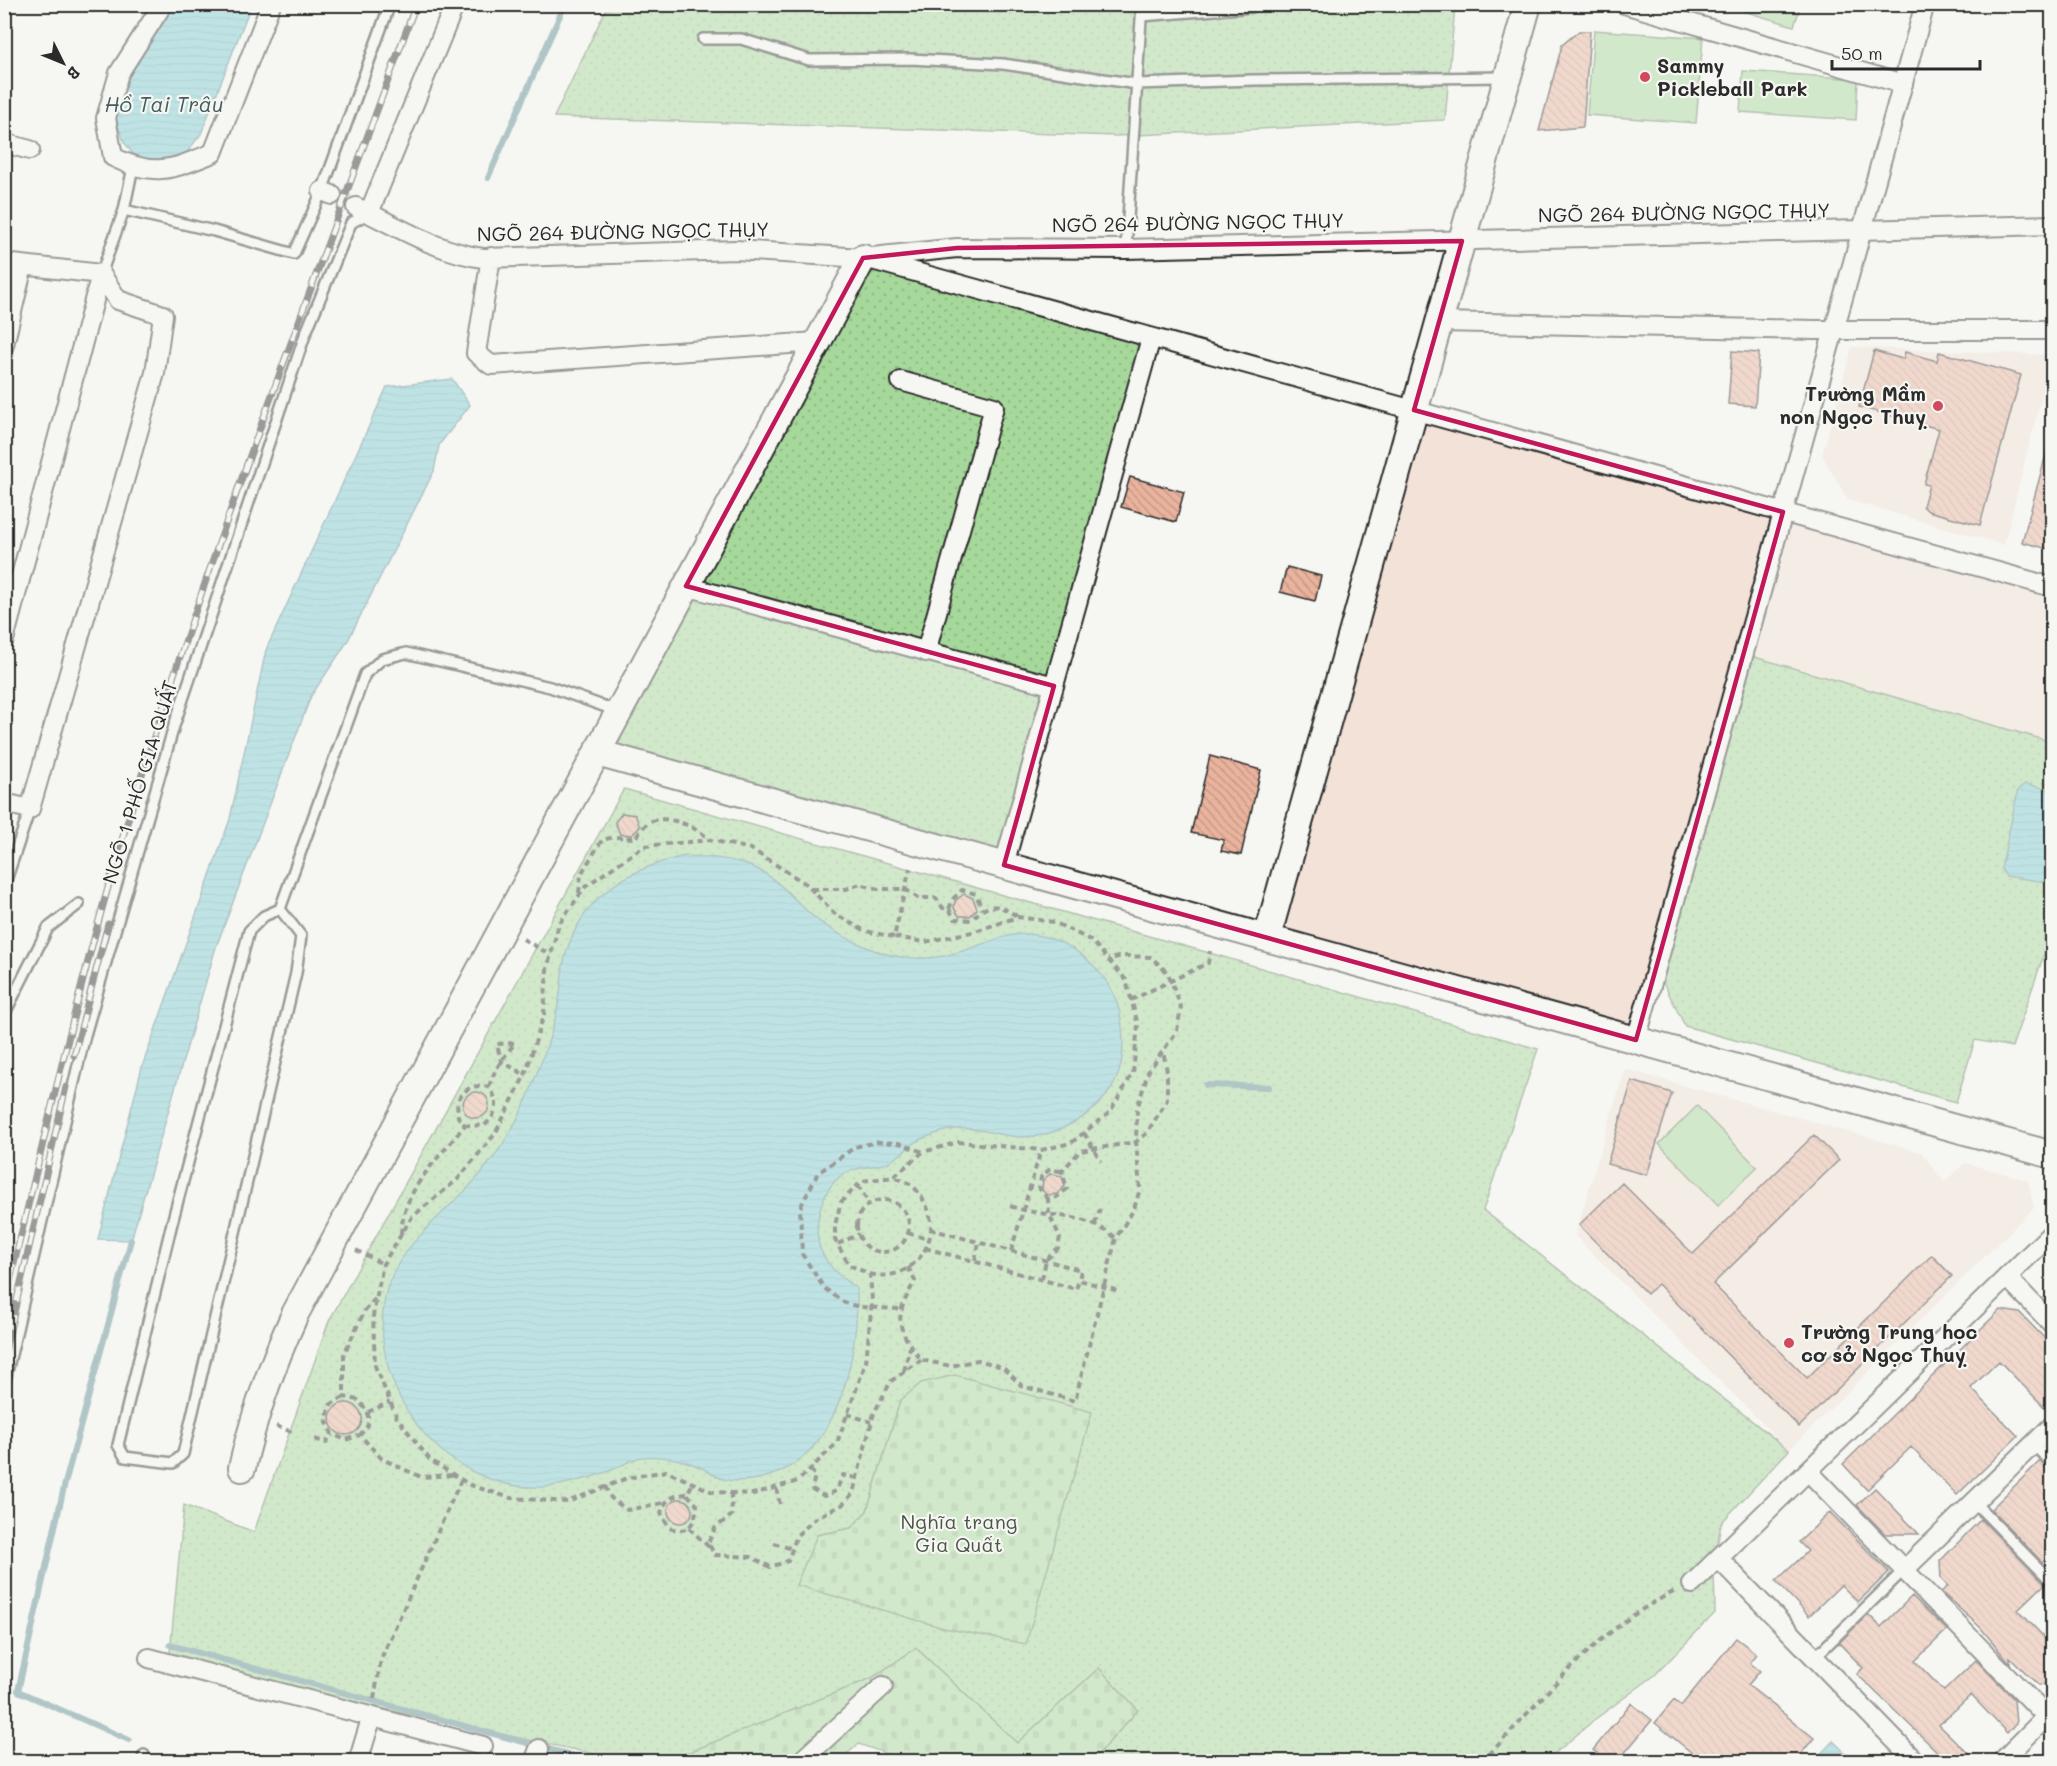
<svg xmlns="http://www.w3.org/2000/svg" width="2057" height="1766" font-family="Mali,sans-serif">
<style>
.built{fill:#f2e2d8}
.green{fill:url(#green-dots);stroke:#688262;stroke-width:1.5;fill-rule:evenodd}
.cemetery{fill:url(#cemetery-stones);stroke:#688262;stroke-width:1.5}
.pitch{fill:#a5d89a;stroke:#688262;stroke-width:1.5}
.water{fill:url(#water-rules);stroke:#5c8c91;stroke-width:1.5}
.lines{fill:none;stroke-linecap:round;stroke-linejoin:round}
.stream{stroke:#5c8c91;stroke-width:6}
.building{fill:url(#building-back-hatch);stroke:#2b2b2b;stroke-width:1.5}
.street-tunnel{stroke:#cdcdca;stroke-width:18;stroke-dasharray:18 9;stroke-linecap:butt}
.lane-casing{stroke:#2b2b2b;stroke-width:14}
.street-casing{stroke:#2b2b2b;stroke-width:22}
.secondary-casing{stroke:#2b2b2b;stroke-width:30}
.path{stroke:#2b2b2b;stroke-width:4;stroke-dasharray:6 4.5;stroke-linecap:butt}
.lane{stroke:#f6f6f2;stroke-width:9}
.street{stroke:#f6f6f2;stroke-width:18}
.secondary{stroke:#f6f6f2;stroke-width:26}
.rail-casing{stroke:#2b2b2b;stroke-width:7}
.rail{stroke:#f6f6f2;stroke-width:4.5;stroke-dasharray:14;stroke-linecap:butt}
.marked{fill:none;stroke:#c2185b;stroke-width:4.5;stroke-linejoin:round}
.poi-dot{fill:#d1495b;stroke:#f6f6f2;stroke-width:2}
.labels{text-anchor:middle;stroke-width:4.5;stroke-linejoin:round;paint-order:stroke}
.poi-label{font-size:20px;font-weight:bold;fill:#2b2b2b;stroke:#f6f6f2;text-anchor:start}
.street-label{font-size:20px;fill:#2b2b2b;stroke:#f6f6f2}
.park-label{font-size:20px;fill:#4a5647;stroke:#f6f6f2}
.water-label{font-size:21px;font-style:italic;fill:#435c5e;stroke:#f6f6f2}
</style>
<defs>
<pattern id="green-dots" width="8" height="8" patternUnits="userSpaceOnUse" patternTransform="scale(1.5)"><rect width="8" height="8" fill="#a5d89a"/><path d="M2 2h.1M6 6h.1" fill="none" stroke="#8eba85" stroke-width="1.8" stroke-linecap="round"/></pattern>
<pattern id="cemetery-stones" width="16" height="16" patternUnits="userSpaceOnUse" patternTransform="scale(1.5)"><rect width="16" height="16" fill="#a5d89a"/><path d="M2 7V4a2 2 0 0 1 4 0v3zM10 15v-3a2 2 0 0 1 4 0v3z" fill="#8eba85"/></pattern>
<pattern id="water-rules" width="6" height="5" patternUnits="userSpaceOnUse" patternTransform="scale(1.5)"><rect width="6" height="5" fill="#7ccdd5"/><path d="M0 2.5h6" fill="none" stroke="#6bb0b7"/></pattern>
<pattern id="building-back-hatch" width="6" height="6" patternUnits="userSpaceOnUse" patternTransform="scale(1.5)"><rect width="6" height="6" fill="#e9b39d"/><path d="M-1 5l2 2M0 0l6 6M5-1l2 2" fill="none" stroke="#c89a87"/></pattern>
</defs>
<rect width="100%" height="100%" fill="#f6f6f2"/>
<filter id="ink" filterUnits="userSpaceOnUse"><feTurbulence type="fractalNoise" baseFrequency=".0167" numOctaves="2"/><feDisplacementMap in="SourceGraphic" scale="12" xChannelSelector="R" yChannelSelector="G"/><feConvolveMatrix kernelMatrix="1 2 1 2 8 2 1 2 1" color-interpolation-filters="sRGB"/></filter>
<g filter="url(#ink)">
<path class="built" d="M1852,347l200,8 -48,190 -156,-45 -26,-45z
M1414,410l638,177v155l-301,-86 -115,384 -369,-102z
M1625,1069l296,83 23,30 21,-19 63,17 6,28 -245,242 -214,-214z"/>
<path class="green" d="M608,5h847l-10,115 -329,16 -562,-19z
M863,258l288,80 -147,527 -407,-112z
M1751,656l301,86v195h-2l-38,110 -37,-7 -19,62 -271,-76 -24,-48z
M624,789l596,167 318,93 -55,161 306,240 -68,73 -7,44 1,46 -60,62 -61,45 -48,41h-454l46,-51 -39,-42 -82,75 -101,-95 -44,30 -207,84 -38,-1 -253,-54 -3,12 -202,-55 15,-159 70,27 75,-211zM900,1401l44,227 -127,-93 34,-7 16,-17z"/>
<path class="cemetery" d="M955,1375l137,37 -66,232 -82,-16 -148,-43 21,-50 34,-7 16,-17 33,-110 21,-18z
M916,1648l101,95 82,-75 39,42 -46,51h-185l-48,-17 -21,17 -173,1 207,-84z"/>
<path class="pitch" d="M1723,5h78l-7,21z
M1594,30l109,8 -7,85 -109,-8z
M1743,71l115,8 -2,41 -116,-8z
M1697,1106l60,61 -39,38 -59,-61z"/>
<path class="water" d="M171,5h80l-50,129 -14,18 -14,8 -15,3 -25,-9 -9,-12 -9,-24 9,-33z
M452,379l18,26 -31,40 -5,26 -87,171 -36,54 -95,251 -85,293 -33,-1 44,-172 88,-248 36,-169 121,-263z
M2025,784l27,6v93l-46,-7 -5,-7 17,-79z
M685,856c25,1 47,2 70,12 21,10 35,27 51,42 16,16 36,26 56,35 29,14 62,17 94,8 22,-6 46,-19 69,-19 47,2 88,39 96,85 3,20 3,46 -7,65 -18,31 -57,54 -94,53 -24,-1 -50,-14 -75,-6 -10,3 -21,6 -29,11 -9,6 -19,17 -29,21 -17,5 -38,3 -52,18 -16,17 -23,51 -13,72 8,16 21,26 35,36 1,69 -18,171 -95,189 -13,3 -27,4 -39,1 -8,-2 -16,-9 -23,-12 -18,-8 -38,-12 -58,-10 -10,1 -20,9 -30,13 -22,8 -45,15 -69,17 -97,5 -176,-95 -158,-189 8,-45 50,-77 81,-108 28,-29 52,-66 66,-104 10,-26 21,-53 26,-81 3,-12 3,-26 5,-39 13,-65 61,-97 122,-110z
M1833,1741l21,20h-40z"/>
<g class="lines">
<path class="stream" d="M488,178l77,-174
M1206,1085l63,2
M170,1645l426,117
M129,1740l-111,-49 46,-204 67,-247
M862,1762l20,-5"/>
</g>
<path class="building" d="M1579,31h11l-7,96 -44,4 23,-86z
M1732,351l27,2 -4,53 -27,-2z
M1874,351l29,8 2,-7 32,9 2,-9 82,23 -41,150 -52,-14 -5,-5 6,-21 -5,-1 15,-55 -80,-22z
M2048,447l4,1v102l-30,-8z
M1130,477l54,15 -8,30 -55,-15z
M1287,567l34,9 -6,25 -35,-9z
M1210,756l51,14 -20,85 -20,-4 3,-11 -33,-7z
M622,813l13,2 5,12 -8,8 -12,-1 -5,-12z
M964,894l9,4 4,11 -7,7h-11l-5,-8 1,-7z
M1632,1081l40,12 -25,82 -40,-11z
M463 1105a13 13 0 1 1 26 0a13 13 0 1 1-26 0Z
M1814,1135l25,25 -126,124 94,94 125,-123 20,21 -153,151 -141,-143 -11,10 -68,-69 43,-42 71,71z
M1050,1174l12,2 3,10 -8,8 -10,1 -5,-5 1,-10z
M2000,1310l20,3 32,33v69l-53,-54 -28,27 47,48 -37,36 -24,23 -46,-48 -44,43 -24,-26z
M330 1419a16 16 0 1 1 32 0a16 16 0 1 1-32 0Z
M2040,1461l12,10v80l-10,11 -51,-53z
M1875,1488l44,46h-34l-28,-29z
M668 1511a12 12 0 1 1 24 0a12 12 0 1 1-24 0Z
M1830,1512l59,60 -31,30 -17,-17 -32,31 -33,-35 32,-30 -9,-9z
M1981,1519l64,65 -27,26 26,27 8,-8v57l-14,-1 -28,-28v6l-30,-36 -39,-35 7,-6 -7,-7 -1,-18z
M1912,1596l35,34 -32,31 29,30 32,-31 38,39 2,25 -9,9 -36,-38 -32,30 37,36h-29l-90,-87 6,-6 -24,-25 29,-29 13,13z
M1736,1638l21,16 -7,9 10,8 -12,14 66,53 -19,23h-93l-47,-38 19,-23 7,6z
M1631,1703l21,17 -34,41h-10l-15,-11z"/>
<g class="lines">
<path class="street-tunnel" d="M332,195l24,12"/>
<g class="lane-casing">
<path id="lane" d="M1141,16l111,-9
M703,39h38l68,21 101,-1 93,5 134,20 116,-4 253,-3
M124,210l90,21 80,23 28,-63 68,-187
M1126,249l16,-245
M101,274l23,-64 9,-43
M4,886l26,-77
M280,909l21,27 -5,37 -113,481 -10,9 -48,-6 -7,-12 54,-222 77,-292 15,-15 16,-7 85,-235 17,-15 24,-6 144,34 67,24
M4,1015l44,-87 31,-24
M4,1385l81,-350 89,-309 131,-391 46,-112 18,-10
M2033,1444l19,20
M1974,1502l78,80
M1815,1657l89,-87
M142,1762l2,-7"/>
</g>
<g class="street-casing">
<path id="street" d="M163,4l-44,69 -13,45 7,39c41,21 60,12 100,-4l58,-149
M1624,4l279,80
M4,143l26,7
M322,191l10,4
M356,207c41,19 81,45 127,51l253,-8 127,8 94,-10 169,1 926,-24
M369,213l86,-209
M491,257l-15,96 15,12 326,-23
M872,260l1180,327
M4,263l97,11
M1439,322l376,8h237
M4,345l19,-79
M901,381l93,26 -68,245
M686,586l368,100
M4,640l97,-366
M4,803l26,6 125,-436 8,-58 -45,-15 -17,-26
M1004,865l147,-527
M1636,1040l289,-1036
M2007,1277l45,47
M1808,1471l244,251
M1719,1559l197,203
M1904,1570l148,-144
M1692,1584l360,-351
M149,1658l334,88
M358,1762l13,-43
M534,1762l5,-13
M800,1762l83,-76
M2001,1762l51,-51"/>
</g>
<g class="secondary-casing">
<path id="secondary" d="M597,753l1455,402
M1267,938l261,-934
M242,1468c12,-54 30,-103 53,-154l568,-1056"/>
</g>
<path class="path" d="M812,889h34l14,-5 18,5h27l13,9h18l7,10 6,1 6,10 16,1c18,-18 25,-17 46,-4
M579,893l2,-19 21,-34 12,-3 21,1c4,-4 8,-12 13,-15 18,-11 50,5 62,17
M949,909l4,-10 9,-9 14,4 6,15
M894,937l-29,-6 -30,-17 -29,-30 -55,-35 -40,-9 -67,6 -58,40 -27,38 -12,45 -3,45 -19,61 -30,59 -37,45 -46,38 -29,47 -10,52 2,50 22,52 33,42 40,25 41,13 57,4 59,-24 39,-7 47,21 40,2 45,-13 39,-38 29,-81 6,-62 -2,-26 -21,-9 -14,-25v-15l6,-23 21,-21 31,-4 30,-25 36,-10 82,8 30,-7 39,-31 23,-39 5,-48 -12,-45 -34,-39 -38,-19 -36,-5 -46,15 -47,10 -31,-5 16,-69
M523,939l28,16
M1131,1000l77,-37 2,-12
M489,1087c5,-18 15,-30 26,-44l-18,1 4,17 24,14
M1084,1133l17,28
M858,1185l11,19
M1048,1199l-9,-11 2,-11 8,-7 13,1
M857 1226a26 26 0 1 1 52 0a26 26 0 1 1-52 0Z
M1010,1206c40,14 69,3 106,32
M1095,1224l5,-15
M930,1229l151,41 -2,10 40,11
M908,1233l23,7
M401,1234c2,-46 37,-74 64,-109l-7,-8 -1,-16c10,-14 15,-17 32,-14 11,16 9,26 -5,39l-19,-1
M838,1244l21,-10
M925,1248l151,41 3,-9
M356,1250l27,14
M1011,1251l30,-101
M975,1260l4,-17
M908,1267l7,14c-21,37 -20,45 6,79l30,6 27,-6 24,7 20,19 53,15 41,-163 18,-29 6,-20 -4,-49 1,-31 11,-37 29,-41 4,-24 -13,-34 -17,-16 -27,-1 -16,3
M870,1274c44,11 78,-39 52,-76 -3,-5 -7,-11 -12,-14 -5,-3 -11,-5 -17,-7
M1042,1279l4,-19 12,-12 2,-11 -11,-23 -1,-15 9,-2 10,-8 -5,-18 18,-20 56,-9 11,-9 20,-33v-29l-4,-20
M375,1299l-10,11 -21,44v43l14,3 10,12v13l-8,10 22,24 39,18 32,-2
M899,1309l-39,-2 -15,-4 -21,-15 -22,-34 -2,-46 18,-35 37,-26 22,-5 22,1 24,9
M904,1371l6,-24
M344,1397l-14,8 -4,15 6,14 14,6 14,-5
M368,1412l22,-10
M847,1414l24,8
M276,1426l16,6
M315,1439l11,4 6,-9
M810,1470l5,5 -3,14 12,7 12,-5 7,-16 14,3
M605,1486l6,12 16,12 36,-7
M776,1488l5,20
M731,1493l1,22 -17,13 -7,15 7,12 37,2 18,10 18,-6 9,-26 20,-18 25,-12 11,-12 21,-80 17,-32 30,-21
M687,1494c-14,1 -22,5 -26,19l8,15c21,7 26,-5 28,-23l-10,-11 6,-11
M689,1528l21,20
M774,1543l18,6
M374,1699l7,-40 80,-179
M1482,1762c60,-62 116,-136 196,-172"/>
<use href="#lane" class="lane"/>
<use href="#street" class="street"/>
<use href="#secondary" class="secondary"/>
<g class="rail-casing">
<path id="rail" d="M74,1055l34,-131
M4,1305c39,-158 73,-317 120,-472 84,-280 192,-554 292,-829
M4,1356l62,-269"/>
</g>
<use href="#rail" class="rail"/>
</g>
</g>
<path d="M0 0H2057V1766H0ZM1462,241l-48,169 369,102 -147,528 -632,-175 50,-179 -368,-100 177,-328 94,-10z" fill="#f6f6f2" fill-opacity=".55" fill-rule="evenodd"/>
<path class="marked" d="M1462,241l-48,169 369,102 -147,528 -632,-175 50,-179 -368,-100 177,-328 94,-10z"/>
<g class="poi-dot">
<circle cx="1645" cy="77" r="6"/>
<circle cx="1938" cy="406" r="6"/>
<circle cx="1789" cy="1343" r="6"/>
</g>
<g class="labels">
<g class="poi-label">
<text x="1657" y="73">Sammy<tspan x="1657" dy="23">Pickleball Park</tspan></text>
<text x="1926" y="401" text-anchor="end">Trường Mầm<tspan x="1926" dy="23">non Ngọc Thuỵ</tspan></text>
<text x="1801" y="1339">Trường Trung học<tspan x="1801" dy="23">cơ sở Ngọc Thuỵ</tspan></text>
</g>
<g class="street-label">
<text transform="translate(1684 213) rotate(-1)" y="7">NGÕ 264 ĐƯỜNG NGỌC THỤY</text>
<text transform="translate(1198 223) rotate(-1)" y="7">NGÕ 264 ĐƯỜNG NGỌC THỤY</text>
<text transform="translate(623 232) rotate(-1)" y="7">NGÕ 264 ĐƯỜNG NGỌC THỤY</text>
<text transform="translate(140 782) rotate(-73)" y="7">NGÕ 1 PHỐ GIA QUẤT</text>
</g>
<g class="park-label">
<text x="959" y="1529">Nghĩa trang<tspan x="959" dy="23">Gia Quất</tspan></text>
</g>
<g class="water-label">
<text x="164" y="112">Hồ Tai Trâu</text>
</g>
</g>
<rect width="2057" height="1766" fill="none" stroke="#f6f6f2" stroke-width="24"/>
<rect x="12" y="12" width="2033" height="1742" fill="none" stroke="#2b2b2b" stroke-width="2" filter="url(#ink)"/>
<g transform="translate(63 63) rotate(133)" stroke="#f6f6f2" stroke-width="4.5" paint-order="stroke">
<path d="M0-4.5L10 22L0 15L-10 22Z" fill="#2b2b2b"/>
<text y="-9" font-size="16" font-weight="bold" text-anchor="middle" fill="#2b2b2b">B</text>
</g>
<path d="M1832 60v9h148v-9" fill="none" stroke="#2b2b2b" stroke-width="3"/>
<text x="1841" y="60" font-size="18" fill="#2b2b2b" stroke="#f6f6f2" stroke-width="4.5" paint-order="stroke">50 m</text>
</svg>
